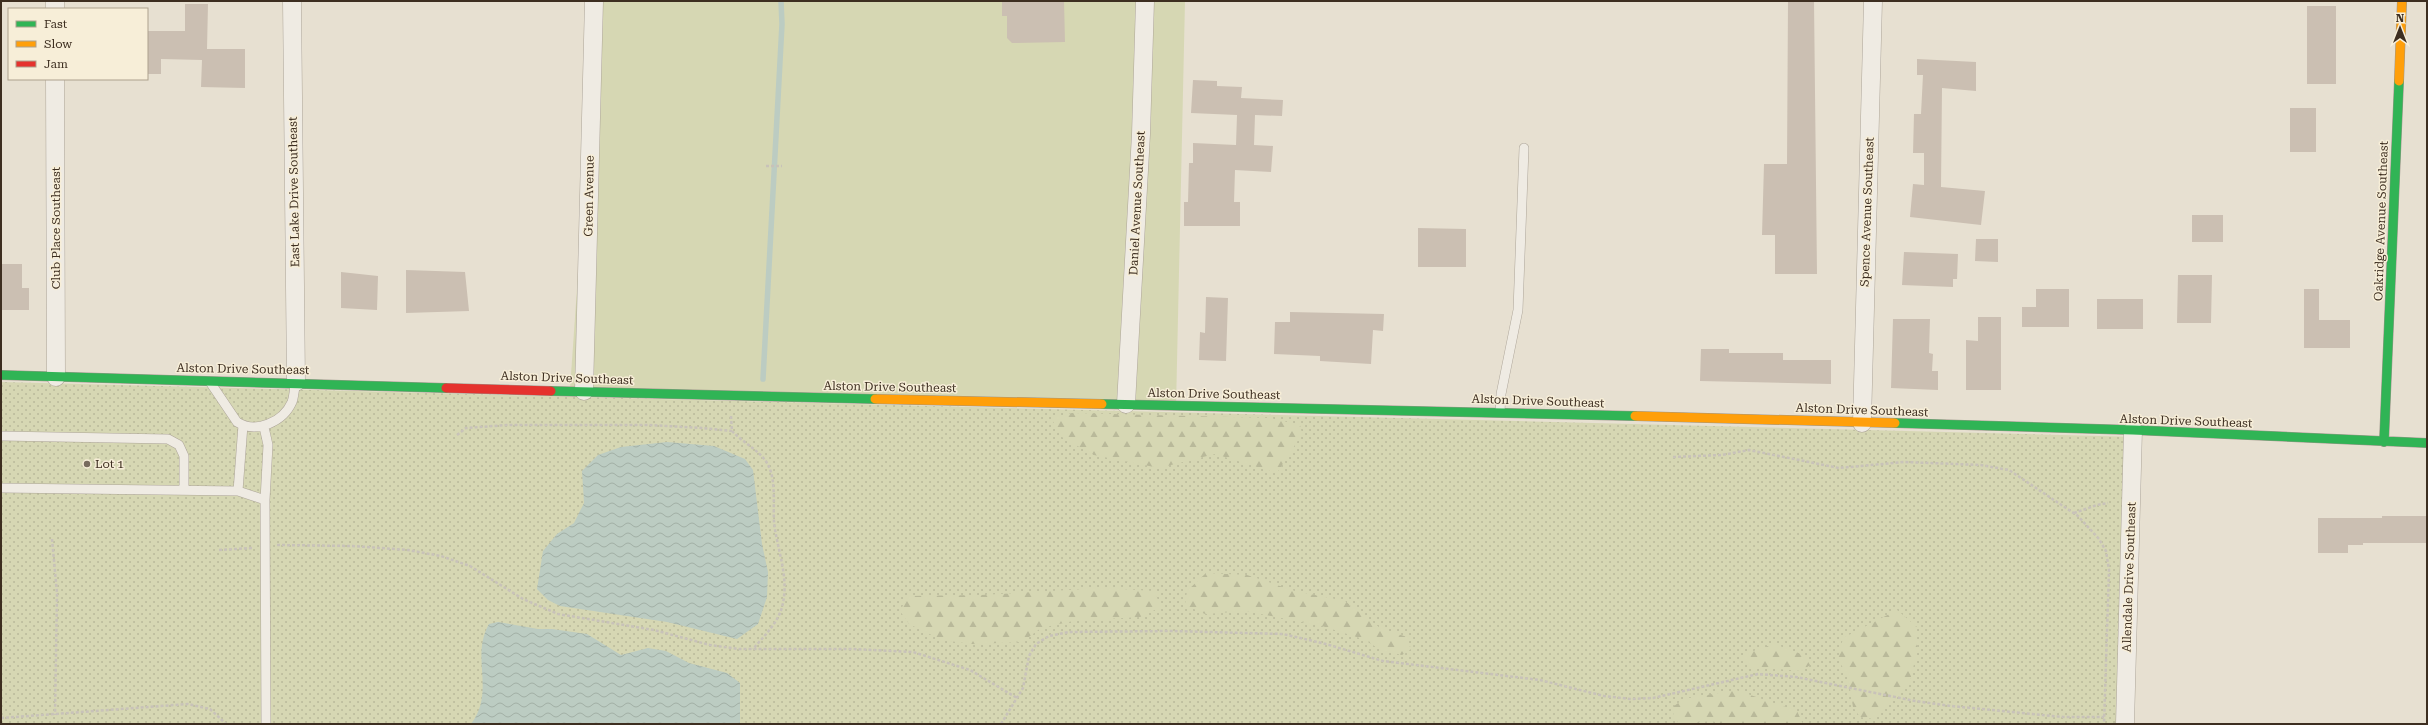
<svg xmlns="http://www.w3.org/2000/svg" width="2428" height="725" font-family="'Roboto Serif',serif">
<style>
.grass{fill:url(#grass-dots)}
.forest{fill:url(#forest-firs)}
.park{fill:#d6d7b3}
.water{fill:url(#water-waves)}
.lines{fill:none;stroke-linecap:round;stroke-linejoin:round}
.stream{stroke:#bcccc2;stroke-width:5.5}
.building{fill:#cbbfb2}
.lane-casing{stroke:#ada599;stroke-width:10}
.street-casing{stroke:#ada599;stroke-width:19}
.fast-casing{stroke:#9c958a;stroke-width:10}
.slow-casing{stroke:#9c958a;stroke-width:10}
.jam-casing{stroke:#9c958a;stroke-width:10}
.path{stroke:#c8c2b9;stroke-width:2.5;stroke-dasharray:3 2;stroke-linecap:butt}
.lane{stroke:#efebe3;stroke-width:9}
.street{stroke:#efebe3;stroke-width:18}
.fast{stroke:#30b455;stroke-width:9}
.slow{stroke:#ff9f0a;stroke-width:9}
.jam{stroke:#e5322d;stroke-width:9}
.poi-dot{fill:#786c5e;stroke:#f7eed8;stroke-width:1.5}
.labels{text-anchor:middle;stroke-width:3;stroke-linejoin:round;paint-order:stroke}
.street-label{font-size:12px;fill:#3d2e20;stroke:#f7eed8}
.poi-label{font-size:12px;fill:#3d2e20;stroke:#f7eed8;text-anchor:start}
</style>
<defs>
<pattern id="grass-dots" width="8" height="8" patternUnits="userSpaceOnUse"><rect width="8" height="8" fill="#d6d7b3"/><path d="M2 2h.1M6 6h.1" fill="none" stroke="#b9b99a" stroke-width="1.8" stroke-linecap="round"/></pattern>
<pattern id="forest-firs" width="22" height="20" patternUnits="userSpaceOnUse"><rect width="22" height="20" fill="#d6d7b3"/><path d="M5 1l3.5 6h-7zM16 11l3.5 6h-7z" fill="#b9b99a"/></pattern>
<pattern id="water-waves" width="16" height="10" patternUnits="userSpaceOnUse"><rect width="16" height="10" fill="#bcccc2"/><path d="M0 5q4-4 8 0t8 0" fill="none" stroke="#a2b0a6"/></pattern>
</defs>
<rect width="100%" height="100%" fill="#e7e0d1"/>
<path class="grass" d="M1,382l2136,55 -9,287h-2127z"/>
<path class="forest" d="M1072,413l198,5 30,7 2,9 -25,39 -62,-19 -56,14 -65,-13 -31,-17 -12,-20z
M1206,573l41,2 48,16 50,10 35,27 27,9 4,12 -9,6 -21,-5 -18,-11 -41,-13 -76,-15 -41,3 -20,-9 2,-14z
M1104,588l50,3 7,16 -21,10 -67,4 -32,7 -19,14 -50,2 -30,-4 -33,-16 -9,-13 8,-15 73,-1z
M1897,610l20,17v23l-7,32 -36,37 -14,-2 -7,-10 -5,-30 -10,-18 5,-21z
M1774,644l30,11 6,10 -8,6 -50,-4 -9,-7 2,-6z
M1736,690l61,21 6,13h-82l-9,-3 -32,3 -7,-6 1,-12 10,-7z"/>
<path class="park" d="M597,1h588l-9,407 -606,-19z"/>
<path class="water" d="M667,442l47,4 31,13 8,11 9,74 6,28 -1,25 -9,27 -21,15 -70,-17 -107,-16 -12,-6 -11,-11 6,-38 14,-17 17,-11 10,-20 -2,-32 16,-16 23,-8z
M498,622l40,7h14l35,5 34,21 27,-7 18,3 23,12 38,10 13,10v41h-269c25,-33 -1,-67 18,-100z"/>
<g class="lines">
<path class="stream" d="M763,379l19,-355 -1,-23"/>
</g>
<path class="building" d="M1002,1h62l1,41 -53,1 -5,-5v-22h-5z
M1788,1h26l3,273h-42v-39h-13l2,-71h23z
M185,4h23l-1,45h38v39l-44,-1 1,-27 -41,-1v15h-14v-43h38z
M2307,6h29v78h-29z
M1917,59l59,3v29l-34,-3 -1,99 44,4 -4,34 -71,-8 3,-33 11,1v-32h-11l1,-39h7l2,-39h-6z
M1193,80l24,1v5l25,1 -1,11 42,2 -1,16 -27,-1 -1,30 19,1 -2,26 -36,-2 -1,32h6v24h-56v-24h4l1,-39h4v-20l43,2 1,-30 -46,-2z
M2290,108h26v44h-26z
M2192,215h31v27h-31z
M1418,228l48,1v38h-48z
M1976,239h22v23l-23,-1z
M1904,252l54,2 -1,25h-4v8l-51,-2z
M1,264h21v24h7v22h-28z
M406,270l59,2 4,39 -63,2z
M341,272l37,4 -1,34 -36,-2z
M2178,275h34l-1,48h-34z
M2036,289h33v38h-47v-20h14z
M2304,289h15v31h31v28h-46z
M1206,297l22,1 -2,63 -27,-1 1,-28 5,1z
M2097,299h46v30h-46z
M1290,312l94,2 -1,17 -10,-1 -2,34 -51,-3v-5l-46,-2 1,-32h15z
M1978,317h23v73h-35v-50l12,1z
M1893,319h37l-1,34 4,1 -1,17h6v19l-47,-2z
M1701,349h28v4h54v7h48v24l-131,-3z
M2382,516h45v27h-64v2h-15v8h-30v-35h64z"/>
<g class="lines">
<g class="lane-casing">
<path id="lane" d="M210,382l27,40c19,12 46,0 55,-20 2,-5 2,-13 4,-19
M1500,412l1,-18 17,-84 6,-162
M264,427l4,18 -3,55 1,224
M1,436l167,3 11,6 5,11v34
M1,488l237,3 27,9
M238,491l5,-66"/>
</g>
<g class="street-casing">
<path id="street" d="M55,1v8
M292,1l4,381
M55,79l1,298
M584,391l10,-390
M1126,404l15,-270 4,-133
M1862,423l11,-422
M2125,724l8,-294"/>
</g>
<g class="fast-casing">
<path id="fast" d="M1,375l445,13
M551,391l324,8
M1102,404l533,12
M1895,423l238,7 294,13
M2384,442l15,-361"/>
</g>
<g class="slow-casing">
<path id="slow" d="M2399,81l3,-80
M875,399l227,5
M1635,416l260,7"/>
</g>
<g class="jam-casing">
<path id="jam" d="M446,388l105,3"/>
</g>
<path class="path" d="M766,166h16
M731,416l1,15c11,12 31,21 37,36 7,15 4,38 5,55 3,28 16,56 8,85 -4,16 -19,30 -29,42
M457,435l9,-7 41,-3h142l53,3 30,3
M1673,457l49,-2 27,-5 90,18 65,-6 77,3 28,5 69,46 21,23 7,12 3,19 -5,154
M2074,513l23,-8 11,-2
M52,539l5,54 -2,122
M277,545l76,1 55,4 33,6 29,10 53,33 35,15 96,16 56,15 29,4h112l62,3 57,18 47,28
M219,550l33,-2
M1,718l187,-14 22,5 16,15
M1001,724l22,-36 6,-32 7,-12 13,-8 20,-4 103,-1 111,3 43,10 57,17 157,19 64,16 27,3 22,-1 105,-24 38,3 119,24 36,5 112,11h41"/>
<use href="#lane" class="lane"/>
<use href="#street" class="street"/>
<use href="#fast" class="fast"/>
<use href="#slow" class="slow"/>
<use href="#jam" class="jam"/>
</g>
<circle class="poi-dot" cx="87" cy="464" r="4"/>
<g class="labels">
<g class="street-label">
<text transform="translate(294 192) rotate(-91)" y="4">East Lake Drive Southeast</text>
<text transform="translate(589 196) rotate(-89)" y="4">Green Avenue</text>
<text transform="translate(1137 203) rotate(-87)" y="4">Daniel Avenue Southeast</text>
<text transform="translate(1867 212) rotate(-88)" y="4">Spence Avenue Southeast</text>
<text transform="translate(2381 221) rotate(-88)" y="4">Oakridge Avenue Southeast</text>
<text transform="translate(56 228) rotate(-90)" y="4">Club Place Southeast</text>
<text transform="translate(243 369) rotate(1)" y="4">Alston Drive Southeast</text>
<text transform="translate(567 378) rotate(2)" y="4">Alston Drive Southeast</text>
<text transform="translate(890 387) rotate(1)" y="4">Alston Drive Southeast</text>
<text transform="translate(1214 394) rotate(1)" y="4">Alston Drive Southeast</text>
<text transform="translate(1538 401) rotate(2)" y="4">Alston Drive Southeast</text>
<text transform="translate(1862 410) rotate(2)" y="4">Alston Drive Southeast</text>
<text transform="translate(2186 421) rotate(2)" y="4">Alston Drive Southeast</text>
<text transform="translate(2129 577) rotate(-88)" y="4">Allendale Drive Southeast</text>
</g>
<g class="poi-label">
<text x="95" y="468">Lot 1</text>
</g>
</g>
<rect width="2428" height="725" fill="none" stroke="#3d2e20" stroke-width="4"/>
<rect x="8" y="8" width="140" height="72" fill="#f7eed8" stroke="#ada18e"/>
<rect x="16" y="21" width="20" height="6" fill="#30b455" stroke="#ada18e"/>
<text x="44" y="28" font-size="12" fill="#3d2e20">Fast</text>
<rect x="16" y="41" width="20" height="6" fill="#ff9f0a" stroke="#ada18e"/>
<text x="44" y="48" font-size="12" fill="#3d2e20">Slow</text>
<rect x="16" y="61" width="20" height="6" fill="#e5322d" stroke="#ada18e"/>
<text x="44" y="68" font-size="12" fill="#3d2e20">Jam</text>
<g transform="translate(2400 28)" stroke="#f7eed8" stroke-width="3" paint-order="stroke">
<path d="M0-3L7 15L0 10L-7 15Z" fill="#3d2e20"/>
<text y="-6" font-size="11" font-weight="bold" text-anchor="middle" fill="#3d2e20">N</text>
</g>
</svg>
